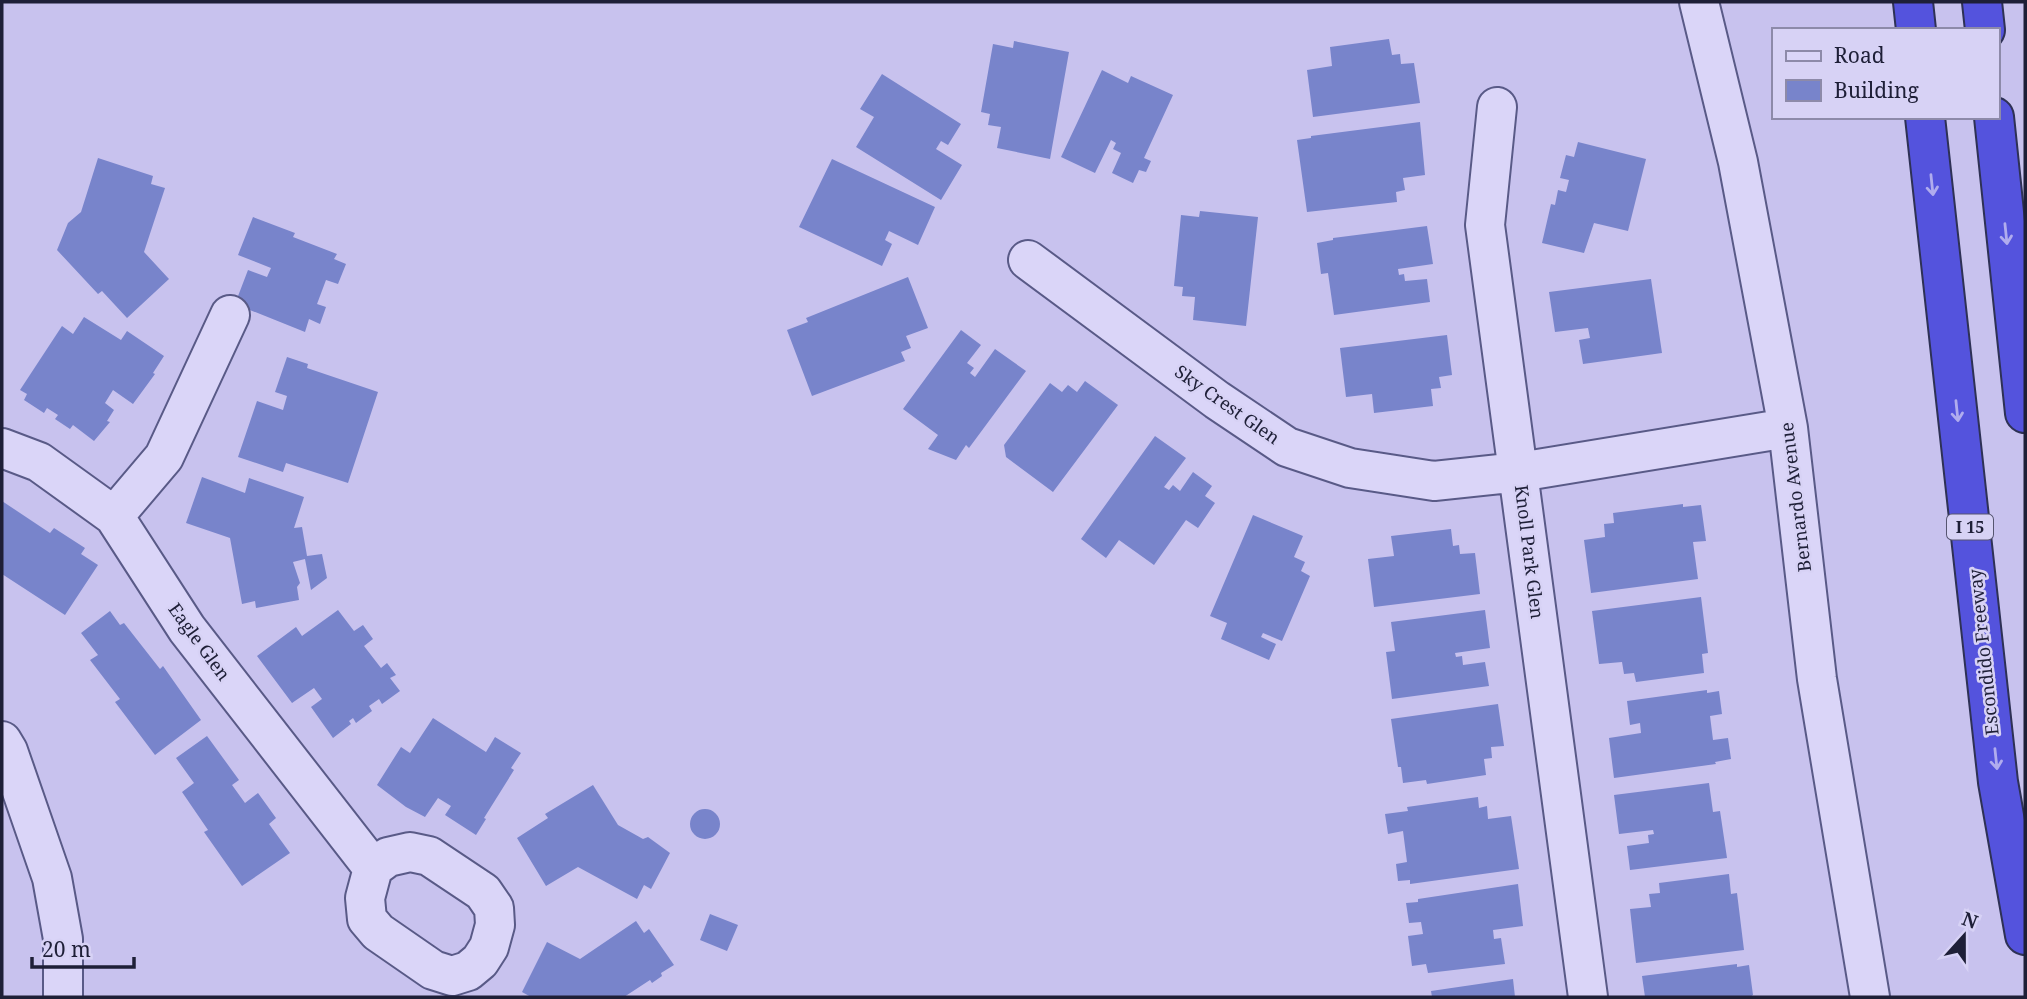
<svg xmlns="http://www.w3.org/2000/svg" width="2027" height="999" font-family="'Noto Serif',serif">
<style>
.building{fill:#7884cb}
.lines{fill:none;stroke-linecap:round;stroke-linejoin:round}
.minor-casing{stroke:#595a87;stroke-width:42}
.motorway-casing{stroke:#2e3155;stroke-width:42}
.minor{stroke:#dad5f8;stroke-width:38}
.motorway{stroke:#5453dd;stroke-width:38}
.oneway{stroke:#b0acee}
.labels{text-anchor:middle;stroke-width:5;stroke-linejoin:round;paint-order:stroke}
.shield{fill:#d7d2f5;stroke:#565570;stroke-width:2}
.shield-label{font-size:16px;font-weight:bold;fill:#1e1f37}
.street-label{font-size:18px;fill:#1e1f37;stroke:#d7d2f5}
</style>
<rect width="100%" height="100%" fill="#c8c2ee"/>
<path class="building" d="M1389,39l3,16 8,-1 1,10 13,-1 6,40 -107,14 -6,-47 25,-4 -2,-19z
M1014,41l55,11 -19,107 -53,-11 4,-21 -13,-2 2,-11 -9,-2 12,-68 20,4z
M1102,70l26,13 3,-7 42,19 -29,63 7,3 -5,11 -7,-2 -6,13 -21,-10 9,-20 -8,-4 3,-6 -5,-3 -16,33 -34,-16z
M882,74l79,50 -13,21 -7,-4 -5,8 26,16 -21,35 -85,-53 18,-30 -14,-8z
M1420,122l5,53 -22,3 2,12 -9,2 1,10 -90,10 -10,-72 14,-2v-2z
M1578,142l68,17 -18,72 -34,-8 -10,30 -42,-10 9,-39 4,1 3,-15 8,2 3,-12 -9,-2 6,-23 8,2z
M98,158l55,18 -2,8 14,4 -21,64 25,27 -42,39 -25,-27 -4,3 -41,-44 11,-27 13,-11z
M832,159l103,48 -17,38 -29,-14 -4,9 7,4 -10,22 -83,-39z
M1200,211l58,6 -12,109 -53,-6 2,-23 -13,-1 1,-9 -9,-1 7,-71 18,2z
M253,217l42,16 -2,4 44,17 -3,5 12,5 -8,20 -12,-4 -9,24 9,3 -6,17 -11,-5 -4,13 -70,-28 13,-34 19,7 4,-9 -33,-13z
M1427,226l6,38 -35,5 1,6 5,-1 1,7 22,-2 3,23 -96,13 -6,-42 -7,1 -4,-31 16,-3v-2z
M908,277l20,51 -22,8 5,12 -10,4 4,9 -93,35 -25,-66 21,-8 -2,-4z
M1651,279l11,74 -79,11 -4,-24 11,-2 -2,-10 -33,4 -6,-40z
M84,317l37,23 6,-9 37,25 -11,17 2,1 -22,30 -20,-14 -8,13 9,7 -7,11 3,1 -16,19 -21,-16 -3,4 -15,-10 3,-4 -11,-7 -3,5 -20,-13 3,-6 -7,-4 42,-64 11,8z
M961,330l20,15 -14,18 7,5 -4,5 5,4 20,-28 31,22 -57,77 -3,-3 -10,15 -28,-11 10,-14 -35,-26z
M1447,335l5,40 -13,2 2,11 -10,1 2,17 -59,7 -2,-19 -26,3 -6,-49z
M287,357l21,7 -1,4 71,24 -30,91 -62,-20 -3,9 -45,-15 19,-56 26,9 4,-14 -12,-4z
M1085,381l33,24 -65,87 -47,-35 -2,-12 46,-62 12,9 6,-7 9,7z
M1155,436l31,22 -22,29 5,3 4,-5 7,6 13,-19 19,14 -7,10 10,7 -17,25 -12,-8 -32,45 -35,-25 -13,18 -25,-19z
M202,477l43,16 4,-15 55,19 -10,31 8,-1 5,29 15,-2 5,24 -16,12 -6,-31 -12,3 7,21 -3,4 2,13 -43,8 -1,-7 -13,3 -12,-66 -44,-15z
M2,501l48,32 4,-5 31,20 -4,6 17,11 -33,50 -63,-41z
M1683,504v3l18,-2 5,36 -13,1 5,37 -107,14 -7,-53 21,-3 -1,-13 10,-1 -1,-10z
M1253,515l50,21 -9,21 11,5 -4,9 9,5 -28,65 -19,-8 -2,4 15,7 -7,16 -48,-21 6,-16 -17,-7z
M1451,529l2,17 6,-1 1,9 15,-1 5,41 -106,13 -6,-48 26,-3 -3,-20z
M1701,597l7,56 -6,1 2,19 -68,9 -2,-9 -10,1 -2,-12 -23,2 -7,-53z
M338,610l16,21 9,-6 10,14 -9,7 17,22 6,-5 9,12 -6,3 10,13 -18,13 -3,-5 -10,7 3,5 -16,12 -3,-5 -4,3 2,3 -18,14 -22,-31 11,-8 -8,-11 -22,15 -35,-47 39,-29 6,9z
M1485,610l5,38 -35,5 1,4 6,-1 1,9 22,-3 4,24 -97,13 -6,-47 9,-1 -4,-29z
M110,611l10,14 4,-2 36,46 3,-3 38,54 -46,35 -40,-53 5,-3 -30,-39 8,-5 -17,-22z
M1707,690v3l12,-2 3,23 -12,2 3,24 15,-2 3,21 -16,3 1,2 -102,14 -5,-40 32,-5 -1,-10 -10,2 -3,-24z
M1498,704l6,42 -13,1 1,11 -8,1 2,16 -59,9 -1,-4 -23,3 -2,-16h-3l-7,-48z
M433,718l53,34 9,-15 26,16 -10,15 3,2 -30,48 2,1 -10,16 -31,-20 6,-9 -13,-8 -13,19 -19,-10 -29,-22 24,-38 9,6z
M207,736l32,44 -7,5 13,18 13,-10 18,25 -7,6 21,29 -48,33 -38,-54 4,-2 -26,-38 12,-9 -18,-25z
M1709,783l4,29 7,-1 7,47 -97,12 -3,-24 22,-3 -1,-8 6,-1 -1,-4 -34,4 -5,-39z
M593,785l25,40 25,14 5,-2 22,16 -19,36 -7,-4 -7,14 -59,-32 -32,19 -29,-48 31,-20 -3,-4z
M1478,797l1,11 8,-2 1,13 23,-3 8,53 -109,15v-4l-12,1 -2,-17 11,-2 -4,-31 -15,3 -3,-20 23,-3 -1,-4z
M690 824a15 15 0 1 1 30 0a15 15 0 1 1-30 0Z
M1729,874l2,20 6,-1 7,57 -108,13 -6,-54 21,-2 -2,-13 11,-1 -1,-10z
M1518,884l5,42 -30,4 1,9 7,-1 4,26 -77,9 -2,-9 -14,2 -4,-30 15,-2 -2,-12 -12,1 -3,-20 12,-1v-3z
M710,914l28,11 -11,26 -27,-11z
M636,921l8,12 5,-4 25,36 -13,8 1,3 -10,7 -2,-3 -26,17h-93l-9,-5 25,-50 33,17z
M1737,964v3l12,-2 4,30 -3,2h-105l-3,-21z
M1513,979l2,18h-83l-1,-6z"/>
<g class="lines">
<g class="minor-casing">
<path id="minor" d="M1699,2l39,160 50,266 29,251 53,318
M1497,107l-12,118 103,772
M1028,260l189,140 70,47 63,21 84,13 85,-9 269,-44
M2,448l37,14 75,54 73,113 186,239
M114,516l50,-59 66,-142
M2,741l6,10 44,127 11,61v58
M410,852l19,4 54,36 11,16 1,17 -6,22 -9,14 -12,10 -16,5 -19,-6 -55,-38 -11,-13 -2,-21 8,-30 15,-11z"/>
</g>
<g class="motorway-casing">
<path id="motorway" d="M1913,2l3,28
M1982,2l3,28
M1925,117l73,665 27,153
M1994,117l31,296"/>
</g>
<use href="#minor" class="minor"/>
<use href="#motorway" class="motorway"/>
</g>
<defs><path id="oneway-shaft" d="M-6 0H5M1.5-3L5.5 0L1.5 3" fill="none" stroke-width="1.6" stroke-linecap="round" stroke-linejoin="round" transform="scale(1.75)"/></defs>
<g class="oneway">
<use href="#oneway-shaft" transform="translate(1932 185) rotate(84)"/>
<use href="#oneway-shaft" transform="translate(2006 234) rotate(84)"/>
<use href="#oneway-shaft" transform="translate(1957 411) rotate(84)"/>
<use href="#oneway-shaft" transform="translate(1996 759) rotate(84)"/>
</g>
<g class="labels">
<rect class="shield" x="1947" y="514.5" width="46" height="25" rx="5"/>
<g class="shield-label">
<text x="1970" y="533">I 15</text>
</g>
<g class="street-label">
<text transform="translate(1227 405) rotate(35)" y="6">Sky Crest Glen</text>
<text transform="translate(1796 497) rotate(-97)" y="6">Bernardo Avenue</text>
<text transform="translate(1529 552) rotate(83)" y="6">Knoll Park Glen</text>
<text transform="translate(199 642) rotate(54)" y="6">Eagle Glen</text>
<text transform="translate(1984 652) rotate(-96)" y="6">Escondido Freeway</text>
</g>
</g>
<rect width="2027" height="999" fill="none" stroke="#1e1f37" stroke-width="7"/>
<rect x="1772" y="28" width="228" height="91" fill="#d7d2f5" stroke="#8d8aa9" stroke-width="2"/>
<rect x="1786" y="51" width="35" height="10" fill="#dad5f8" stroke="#8d8aa9" stroke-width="2"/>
<text x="1834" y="63" font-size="21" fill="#1e1f37">Road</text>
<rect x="1786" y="80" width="35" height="21" fill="#7884cb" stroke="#8d8aa9" stroke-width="2"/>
<text x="1834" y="98" font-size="21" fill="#1e1f37">Building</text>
<g transform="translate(1964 936) rotate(21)" stroke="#d7d2f5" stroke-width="5" paint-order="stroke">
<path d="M0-5L12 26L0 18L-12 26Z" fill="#1e1f37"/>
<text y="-10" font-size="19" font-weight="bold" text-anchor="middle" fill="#1e1f37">N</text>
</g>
<path d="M32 957v10h102v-10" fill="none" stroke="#1e1f37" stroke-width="3.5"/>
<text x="42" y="957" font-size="21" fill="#1e1f37" stroke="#d7d2f5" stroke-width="5" paint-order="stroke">20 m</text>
</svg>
